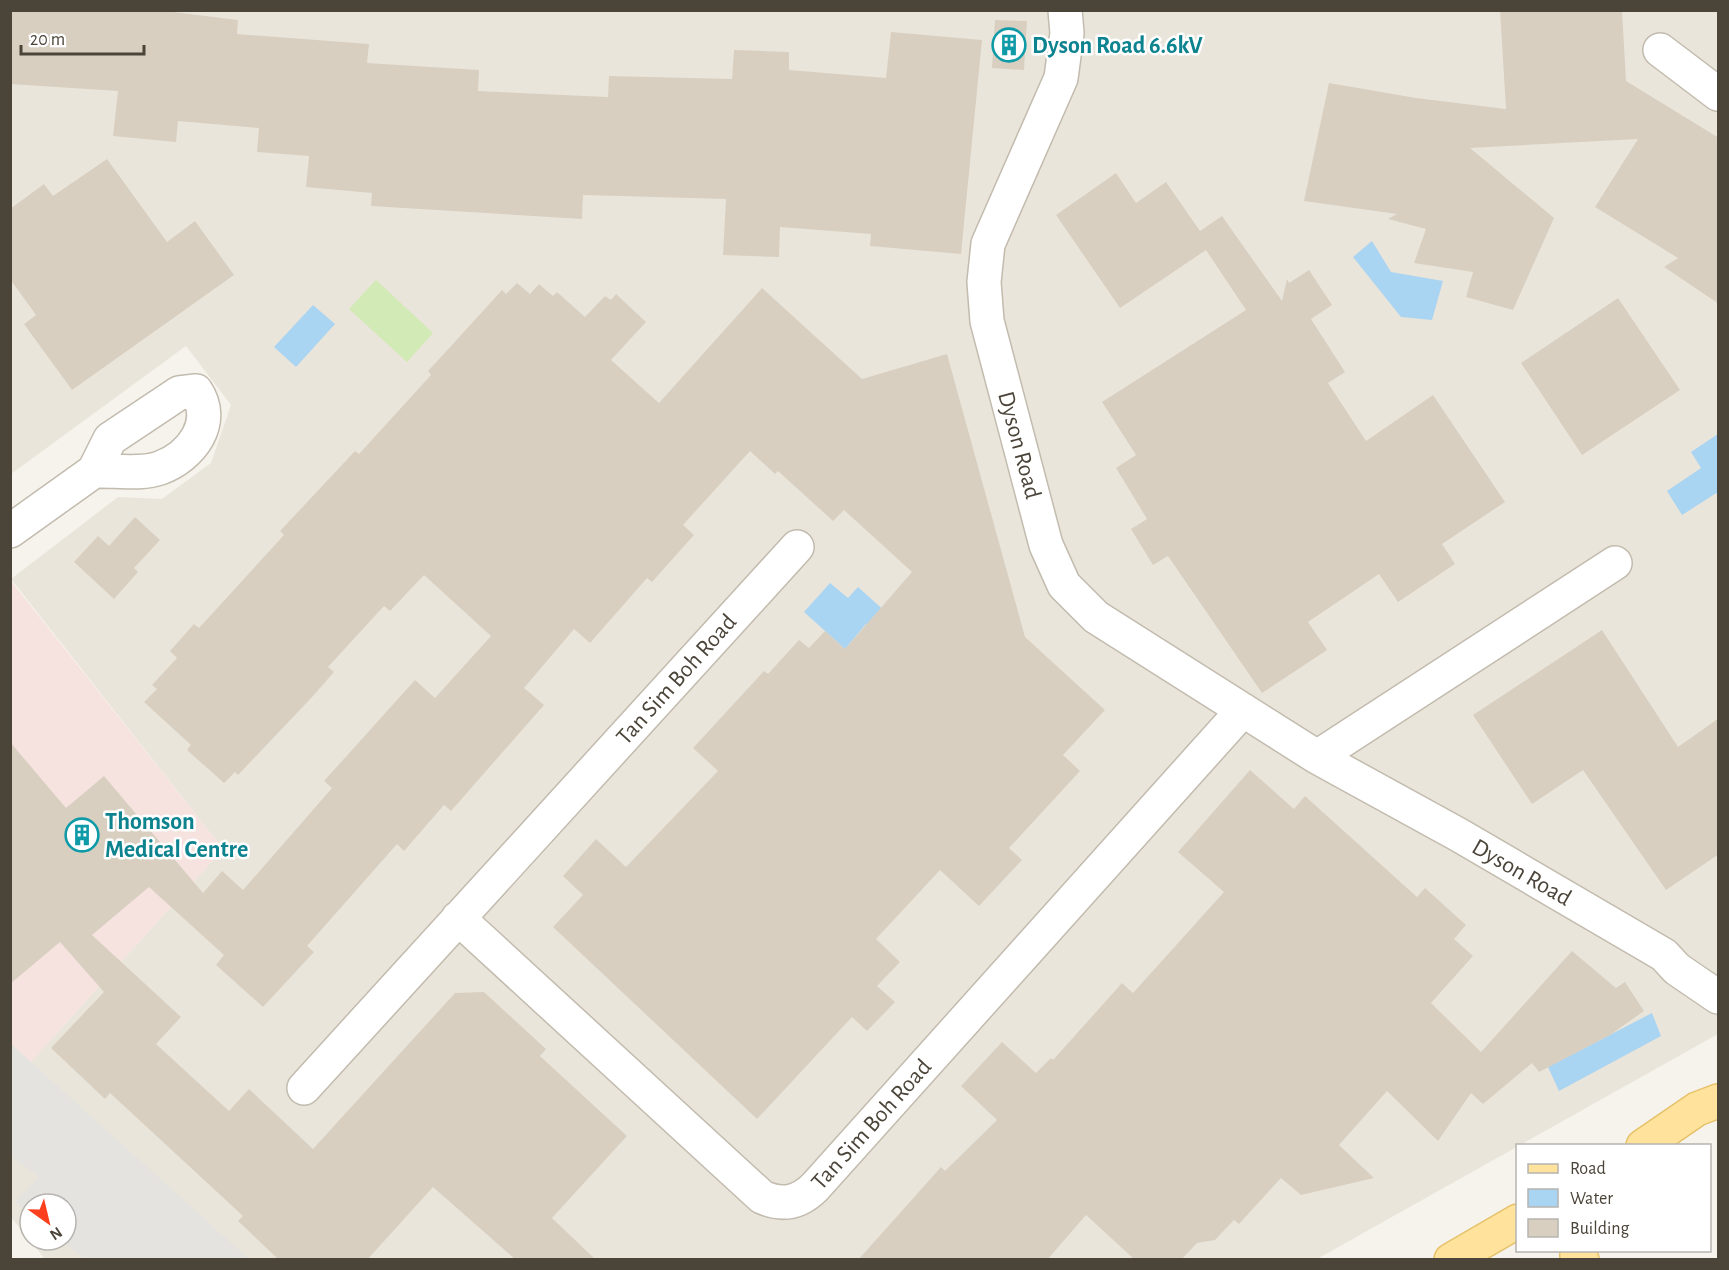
<svg xmlns="http://www.w3.org/2000/svg" width="1729" height="1270" font-family="'Alegreya Sans',sans-serif">
<style>
.residential{fill:#eae5da;fill-rule:evenodd}
.medical{fill:#f6e3e0}
.green{fill:#d2eab5}
.parking{fill:#e5e3e0}
.water{fill:#a9d4f2}
.building{fill:#d8cfc1}
.lines{fill:none;stroke-linecap:round;stroke-linejoin:round}
.street-casing{stroke:#c2bbae;stroke-width:36}
.primary-casing{stroke:#e6c16a;stroke-width:36}
.street{stroke:#fff;stroke-width:33}
.primary{stroke:#ffe39c;stroke-width:33}
.labels{text-anchor:middle;stroke-width:5;stroke-linejoin:round;paint-order:stroke}
.culture-label{font-size:24px;font-weight:bold;fill:#0d838f;stroke:#fff;text-anchor:start}
.street-label{font-size:24px;fill:#4b4439;stroke:#fff}
</style>
<rect width="100%" height="100%" fill="#f6f3ec"/>
<path class="residential" d="M11,11h1707v1023l-401,225h-1272l-34,-42v-133l212,-235 -212,-270 107,-82 44,2 49,-36 20,-58 -45,-59 -175,128zM30,1204h36v36h-36z"/>
<path class="medical" d="M11,581l212,268 -212,235z"/>
<path class="green" d="M376,280l57,53 -26,29 -58,-53z"/>
<path class="parking" d="M11,1044l238,215h-164l-24,-19h5v-36h-36v11l-15,-13 24,-25 -28,-21z"/>
<path class="water" d="M1372,241l19,31 52,9 -11,39 -31,-3 -48,-60z
M313,305l22,19 -39,43 -22,-20z
M1718,434v58l-36,23 -15,-24 34,-23 -10,-16z
M830,583l18,15 10,-11 41,37h-33l-21,25 -41,-37z
M1652,1013l9,23 -102,55 -11,-24z"/>
<path class="building" d="M10,10h147l81,10 -1,14 132,10 -2,19 112,7 -1,21 130,6 1,-21 123,3 2,-29 55,2v18l97,8 5,-46 91,8 -21,214 -91,-8 1,-12 -91,-7 -1,30 -56,-2 3,-56 -143,-4 -1,24 -211,-13 1,-13 -66,-6 3,-31 -52,-4 2,-24 -81,-7 -2,21 -63,-6 5,-45 -108,-7z
M1500,10h122l4,71 93,57v166l-55,-37 14,-9 -83,-51 43,-68 -168,9 84,70 -41,92 -47,-13 7,-25 -59,-9 12,-34 -38,-10 9,-5 -93,-13 25,-118 87,15 90,11z
M995,20l32,1 -3,49 -32,-2z
M107,159l60,83 28,-21 39,54 -162,115 -48,-66 12,-9 -26,-36v-70l34,-25 9,12z
M1116,173l20,30 30,-21 34,49 22,-15 60,85 5,-22 2,4 20,-13 23,35 -21,14 34,53 -17,11 38,58 67,-46 72,107 -63,42 13,20 -57,38 -19,-28 -71,48 19,28 -65,43 -94,-137 -15,9 -22,-36 16,-10 -31,-51 20,-13 -34,-53 144,-92 -40,-60 -86,58 -64,-93z
M517,283l13,11 9,-10 14,12 4,-4 28,25 20,-21 6,4 5,-6 30,28 -35,38 48,43 103,-115 100,91 85,-25 78,283 80,73 -42,45 17,16 -71,77 13,12 -43,46 -39,-36 -64,69 24,23 -23,24 18,16 -28,29 -15,-14 -95,102 -204,-192 30,-32 -20,-19 33,-37 30,28 92,-96 -25,-23 71,-77 4,3 31,-34 10,8 16,-17 20,18 67,-77 -68,-62 -11,11 -55,-50 -3,3 -25,-23 -67,74 11,10 -42,47 -5,-4 -57,65 -16,-14 -50,59 20,17 -93,106 -7,-6 -40,46 -7,-7 -90,102 7,6 -51,55 -47,-42 8,-10 -75,-68 -57,48 89,82 -25,27 73,67 20,-22 64,60 142,-156 29,-1 62,57 -6,7 87,80 -75,82 44,42h-80l-83,-73 -66,73h-88l-41,-39 5,-5 -133,-123 -5,6 -54,-51 53,-56 -44,-50 -50,42v-242l56,66 38,-32 99,117 19,-22 21,19 89,-102 -8,-7 91,-101 20,18 56,-62 -67,-61 -34,36 -6,-5 -56,61 6,5 -21,24 -75,79 -3,-3 -11,11 -37,-33 4,-5 -47,-43 13,-13 -5,-4 25,-27 -7,-7 24,-27 5,4 85,-93 -4,-4 75,-80 4,3 72,-79 -3,-4 24,-26 50,-55 4,4z
M1618,298l62,92 -98,65 -61,-92z
M135,517l25,23 -26,28 4,4 -24,27 -40,-37 24,-26 11,10z
M1602,630l76,117 41,-29v136l-53,36 -83,-120 -51,34 -59,-89z
M1250,770l44,39 11,-13 112,101 8,-9 41,37 -12,14 19,17 -42,47 50,49 91,-101 44,37 9,-6 19,29 -34,24 -71,37 -7,-9 -49,41 -12,-11 -33,48 -51,-50 -48,54 35,33 -73,17 -20,-17 -42,46 -5,-4 -19,20 -18,3 -16,17h-46l-49,-45 -39,45h-189l83,-93 4,4 52,-51 -36,-34 41,-44 34,31 15,-15 2,2 69,-77 11,10 91,-101 -46,-40z"/>
<g class="lines">
<g class="street-casing">
<path id="street" d="M1065,10l2,23 -6,45 -73,166 -4,38 3,39 59,224 18,40 32,32 221,140 142,78 188,110 17,10 13,14 41,28
M1660,50l58,44
M10,531l84,-60 16,-32 69,-46 17,-2c21,31 -4,65 -36,77 -19,7 -46,2 -66,3
M1317,757l298,-194
M458,918l304,279c20,9 37,6 53,-10l428,-477
M304,1088l493,-541"/>
</g>
<g class="primary-casing">
<path id="primary" d="M1643,1146l54,-37 21,-8
M1578,1250l-1,5 5,5
M1451,1260l67,-39"/>
</g>
<use href="#street" class="street"/>
<use href="#primary" class="primary"/>
</g>
<defs>
<g id="building-ring" transform="scale(1.725)"><circle r="9.5" fill="#fff" stroke="#0f9aa8" stroke-width="1.5"/><path d="M-4-6H4V6H1V3H-1V6H-4ZM-2.5-4.3h1.7v1.8h-1.7ZM.8-4.3h1.7v1.8H.8ZM-2.5-1h1.7V.8h-1.7ZM.8-1h1.7V.8H.8Z" fill="#0f9aa8"/></g>
</defs>
<g fill-rule="evenodd">
<use href="#building-ring" x="1009" y="45"/>
<use href="#building-ring" x="82" y="835"/>
</g>
<g class="labels">
<g class="culture-label">
<text x="1032" y="53">Dyson Road 6.6kV</text>
<text x="105" y="829">Thomson<tspan x="105" dy="28">Medical Centre</tspan></text>
</g>
<g class="street-label">
<text transform="translate(1020 445) rotate(75)" y="8">Dyson Road</text>
<text transform="translate(676 679) rotate(-48)" y="8">Tan Sim Boh Road</text>
<text transform="translate(1522 872) rotate(30)" y="8">Dyson Road</text>
<text transform="translate(871 1124) rotate(-48)" y="8">Tan Sim Boh Road</text>
</g>
</g>
<rect width="1729" height="1270" fill="none" stroke="#4b4439" stroke-width="24"/>
<rect x="1516" y="1144" width="195" height="108" fill="#ffffff" stroke="#b7b4b0" stroke-width="1.5"/>
<rect x="1528" y="1164" width="30" height="9" fill="#ffe39c" stroke="#b7b4b0" stroke-width="1.5"/>
<text x="1570" y="1174" font-size="18" fill="#4b4439">Road</text>
<rect x="1528" y="1189" width="30" height="18" fill="#a9d4f2" stroke="#b7b4b0" stroke-width="1.5"/>
<text x="1570" y="1204" font-size="18" fill="#4b4439">Water</text>
<rect x="1528" y="1219" width="30" height="18" fill="#d8cfc1" stroke="#b7b4b0" stroke-width="1.5"/>
<text x="1570" y="1234" font-size="18" fill="#4b4439">Building</text>
<g transform="translate(48 1222) rotate(146)"><circle r="28" fill="#ffffff" stroke="#b7b4b0" stroke-width="1.5"/>
<path d="M0-4.5L10 22L0 15L-10 22Z" fill="#fc3f1d"/>
<text y="-9" font-size="16" font-weight="bold" text-anchor="middle" fill="#4b4439">N</text>
</g>
<path d="M21 45v9h123v-9" fill="none" stroke="#4b4439" stroke-width="3"/>
<text x="30" y="45" font-size="18" fill="#4b4439" stroke="#ffffff" stroke-width="4.5" paint-order="stroke">20 m</text>
</svg>
